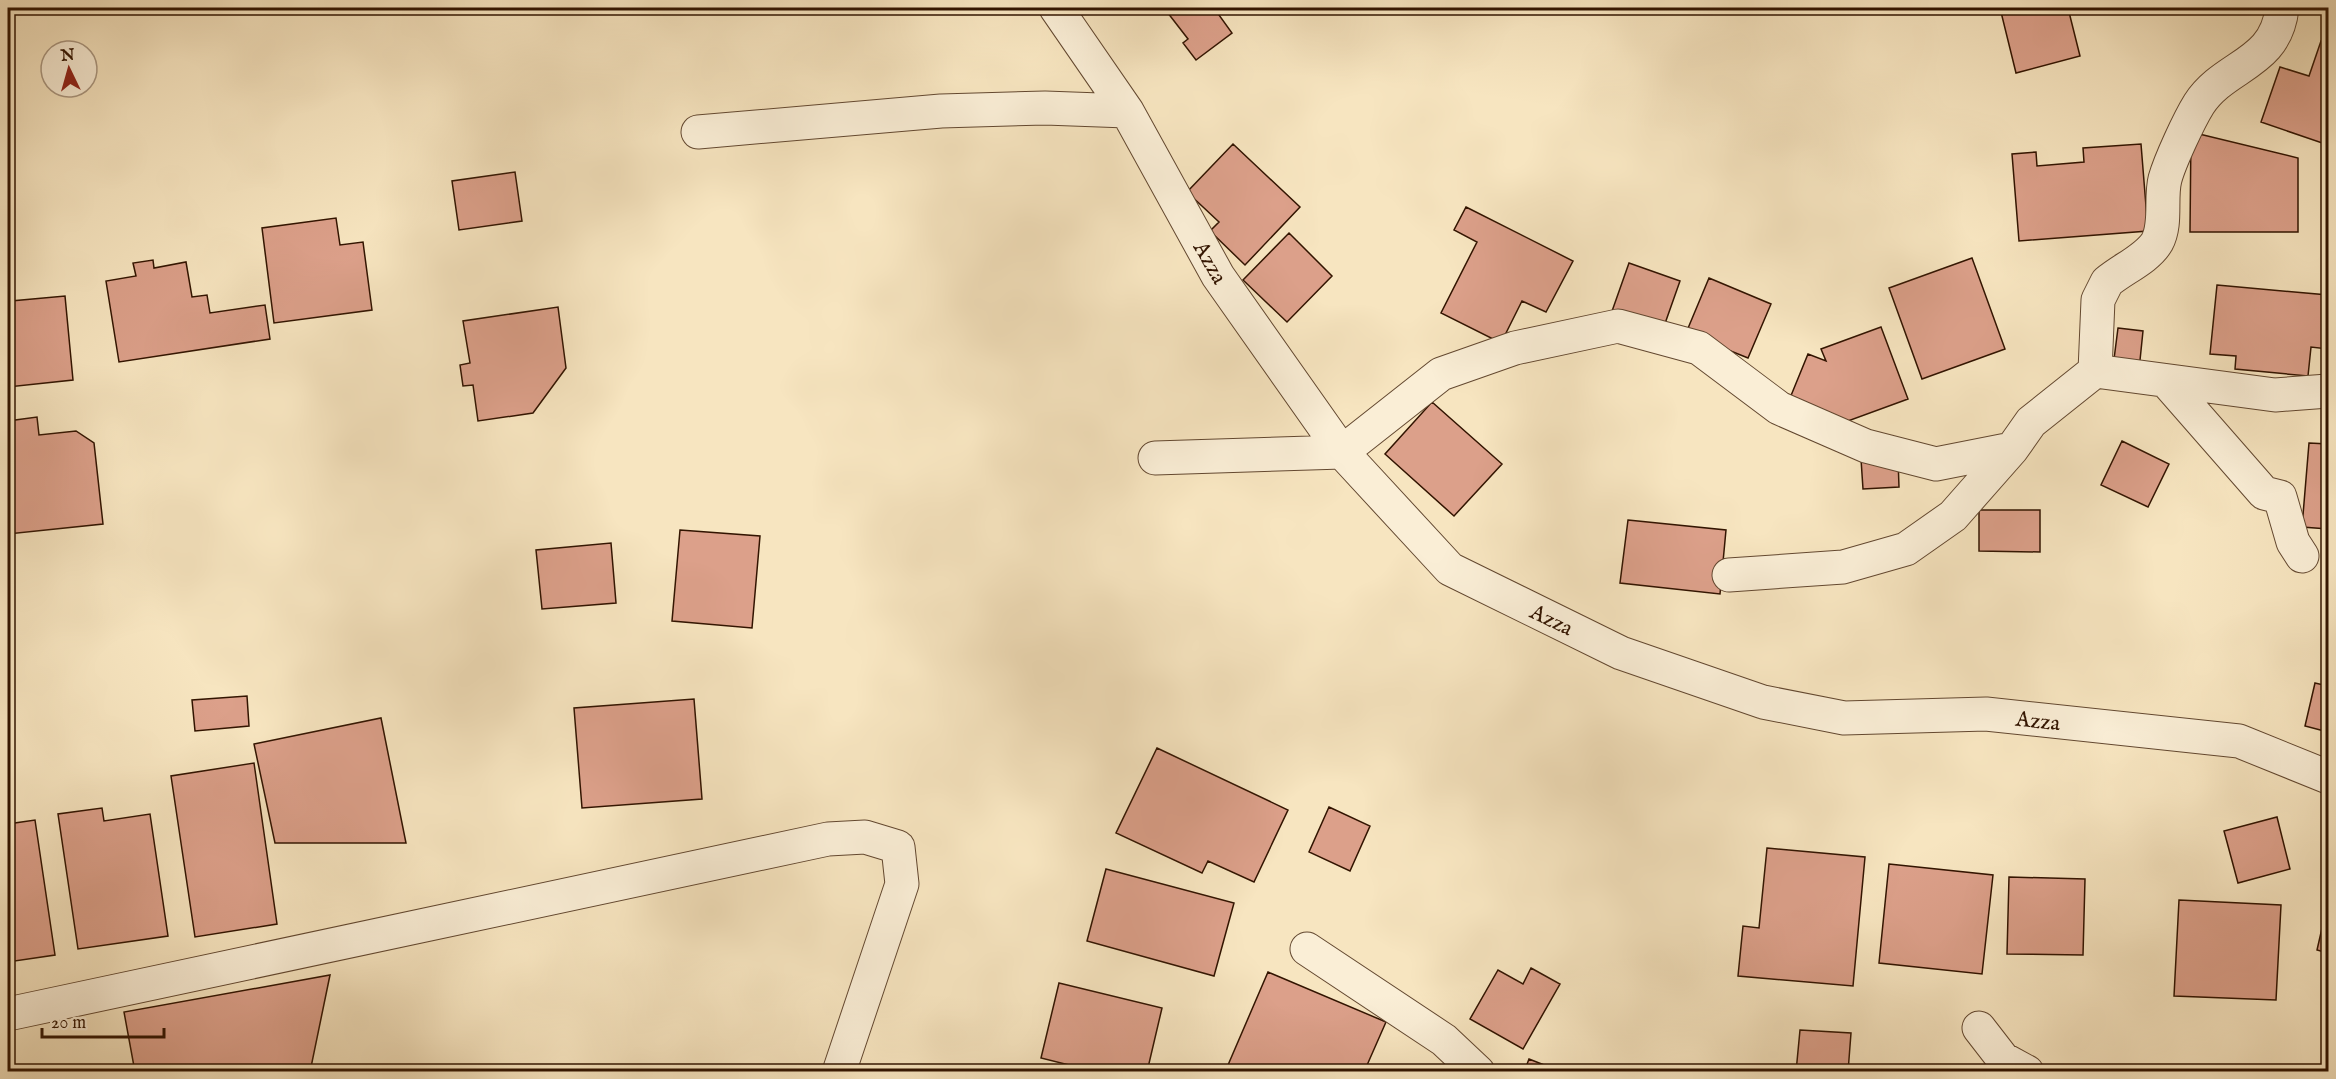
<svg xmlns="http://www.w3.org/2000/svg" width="2336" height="1079" font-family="'IM FELL English',serif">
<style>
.building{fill:#dca08a;stroke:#321400;stroke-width:1.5}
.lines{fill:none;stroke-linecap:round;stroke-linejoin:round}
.minor-casing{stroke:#634830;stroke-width:35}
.minor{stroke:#faeed6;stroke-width:33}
.labels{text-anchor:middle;stroke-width:4.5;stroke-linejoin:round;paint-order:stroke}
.street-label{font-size:22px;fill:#321400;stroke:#faeed6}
</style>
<rect width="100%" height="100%" fill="#f7e5c0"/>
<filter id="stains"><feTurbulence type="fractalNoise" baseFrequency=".00333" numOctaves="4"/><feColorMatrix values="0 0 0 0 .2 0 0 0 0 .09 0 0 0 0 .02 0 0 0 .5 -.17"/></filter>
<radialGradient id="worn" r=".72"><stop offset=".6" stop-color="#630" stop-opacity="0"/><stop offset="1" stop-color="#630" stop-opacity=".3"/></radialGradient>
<path class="building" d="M1164,8h50l18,25 -36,27 -13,-17 5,-4z
M2000,8h68l12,48 -64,17z
M2173,8h54l-1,6z
M2321,41l7,3v101l-67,-23 19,-55 29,9z
M2191,132l107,26v74h-108z
M1233,144l67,63 -55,58 -35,-34 9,-9 -32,-30z
M2141,144l7,87 -129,10 -7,-87 24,-2 1,14 47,-4 -1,-14z
M515,172l7,49 -63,9 -7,-49z
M1466,207l107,54 -27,51 -24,-11 -21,42 -60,-30 36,-71 -23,-12z
M336,218l4,27 23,-3 9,68 -98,13 -12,-95z
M1289,233l43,43 -45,46 -44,-42z
M1972,258l33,91 -83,30 -33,-91z
M153,260l1,8 32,-6 6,35 15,-2 3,18 55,-8 5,34 -151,23 -13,-81 30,-5 -3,-13z
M1629,263l51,18 -18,51 -51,-18z
M1709,278l62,26 -23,54 -62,-25z
M2217,285l111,10v54l-17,-2 -3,29 -73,-7 1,-13 -26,-2z
M65,296l8,84 -65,7v-78l4,-1 -1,-7z
M558,307l8,61 -33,45 -55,8 -5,-36 -10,1 -3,-21 10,-2 -7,-42z
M1881,327l27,72 -60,22 -58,-23 18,-44 18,7 -5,-12z
M2118,328l25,3 -4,39 -26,-3z
M1432,402l70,62 -48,52 -69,-62z
M37,417l2,18 37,-4 18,12 9,81 -95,10v-113z
M2122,441l47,23 -21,43 -47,-22z
M2309,443l19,1v85l-26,-2z
M1898,458l1,29 -36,2 -2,-30z
M1979,510h61v42l-61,-1z
M1628,520l98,10 -6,64 -100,-11z
M680,530l80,6 -8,92 -80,-7z
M611,543l5,60 -74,6 -6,-59z
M2315,683l13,3v46l-23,-6z
M247,696l2,30 -54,5 -3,-31z
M694,699l8,100 -120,9 -8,-100z
M381,718l25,125h-131l-21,-99z
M1157,748l131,62 -34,72 -46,-21 -6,12 -86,-40z
M254,763l23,161 -82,13 -24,-161z
M1329,807l41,19 -20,45 -41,-19z
M102,808l2,13 46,-7 18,122 -90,13 -20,-135z
M2277,817l13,52 -52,14 -14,-52z
M35,820l20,135 -47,7v-138z
M1767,848l98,9 -12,129 -115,-10 5,-50 16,2z
M1889,864l104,11 -11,99 -103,-11z
M1106,869l128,34 -20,73 -127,-35z
M2009,877l76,2 -2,76 -76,-1z
M2179,900l102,5 -5,95 -102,-4z
M2328,902v51l-11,-3z
M1531,968l29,16 -37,65 -53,-30 28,-49 25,14z
M1268,972l118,50 -22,50h-139z
M330,975l-20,97h-175l-11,-60z
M1059,983l103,25 -15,64h-50l-56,-14z
M1800,1030l51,3 -3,39h-52z
M1529,1059l33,13h-38z"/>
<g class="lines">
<g class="minor-casing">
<path id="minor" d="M1056,8l71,103 91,165 124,176 108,117 171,84 142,49 81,16 142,-4 253,27 89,36
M698,132l243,-21 104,-3 82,3
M2095,371l3,-71 9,-18c15,-13 40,-23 50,-40 10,-18 3,-44 8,-63 5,-18 24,-59 34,-75 26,-40 77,-39 83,-96
M2166,381l98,112 16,4 13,45 9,14
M1155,458l187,-6 99,-78 74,-26 103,-22 81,22 80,60 87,38 70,18 76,-15
M1729,575l114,-8 63,-18 47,-33 59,-67 19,-27 64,-51 180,24 53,-4
M1307,949l137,91 34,32
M8,1014l820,-175 37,-2 33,10 4,37 -63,188
M1979,1028l24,31 24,13"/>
</g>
<use href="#minor" class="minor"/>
</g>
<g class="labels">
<g class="street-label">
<text transform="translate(1211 262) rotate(60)" y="8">Azza</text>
<text transform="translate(1552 619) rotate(26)" y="8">Azza</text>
<text transform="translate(2038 720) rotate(6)" y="8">Azza</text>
</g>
</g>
<rect width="2336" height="1079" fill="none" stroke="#f7e5c0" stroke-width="30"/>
<rect x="9" y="9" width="2318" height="1061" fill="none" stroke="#321400" stroke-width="3"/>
<rect x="15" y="15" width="2306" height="1049" fill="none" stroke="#321400" stroke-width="1.5"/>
<g transform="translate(69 69) rotate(355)"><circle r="28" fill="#faeed6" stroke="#aa9780" stroke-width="1.5"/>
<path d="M0-4.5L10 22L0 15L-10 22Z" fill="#8f2418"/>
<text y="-9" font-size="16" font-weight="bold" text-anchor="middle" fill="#321400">N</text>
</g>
<path d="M42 1028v9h122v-9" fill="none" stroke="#321400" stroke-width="3"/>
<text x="51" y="1028" font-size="18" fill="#321400" stroke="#faeed6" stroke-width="4.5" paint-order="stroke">20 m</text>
<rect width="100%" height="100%" filter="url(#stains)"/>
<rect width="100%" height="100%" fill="url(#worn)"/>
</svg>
